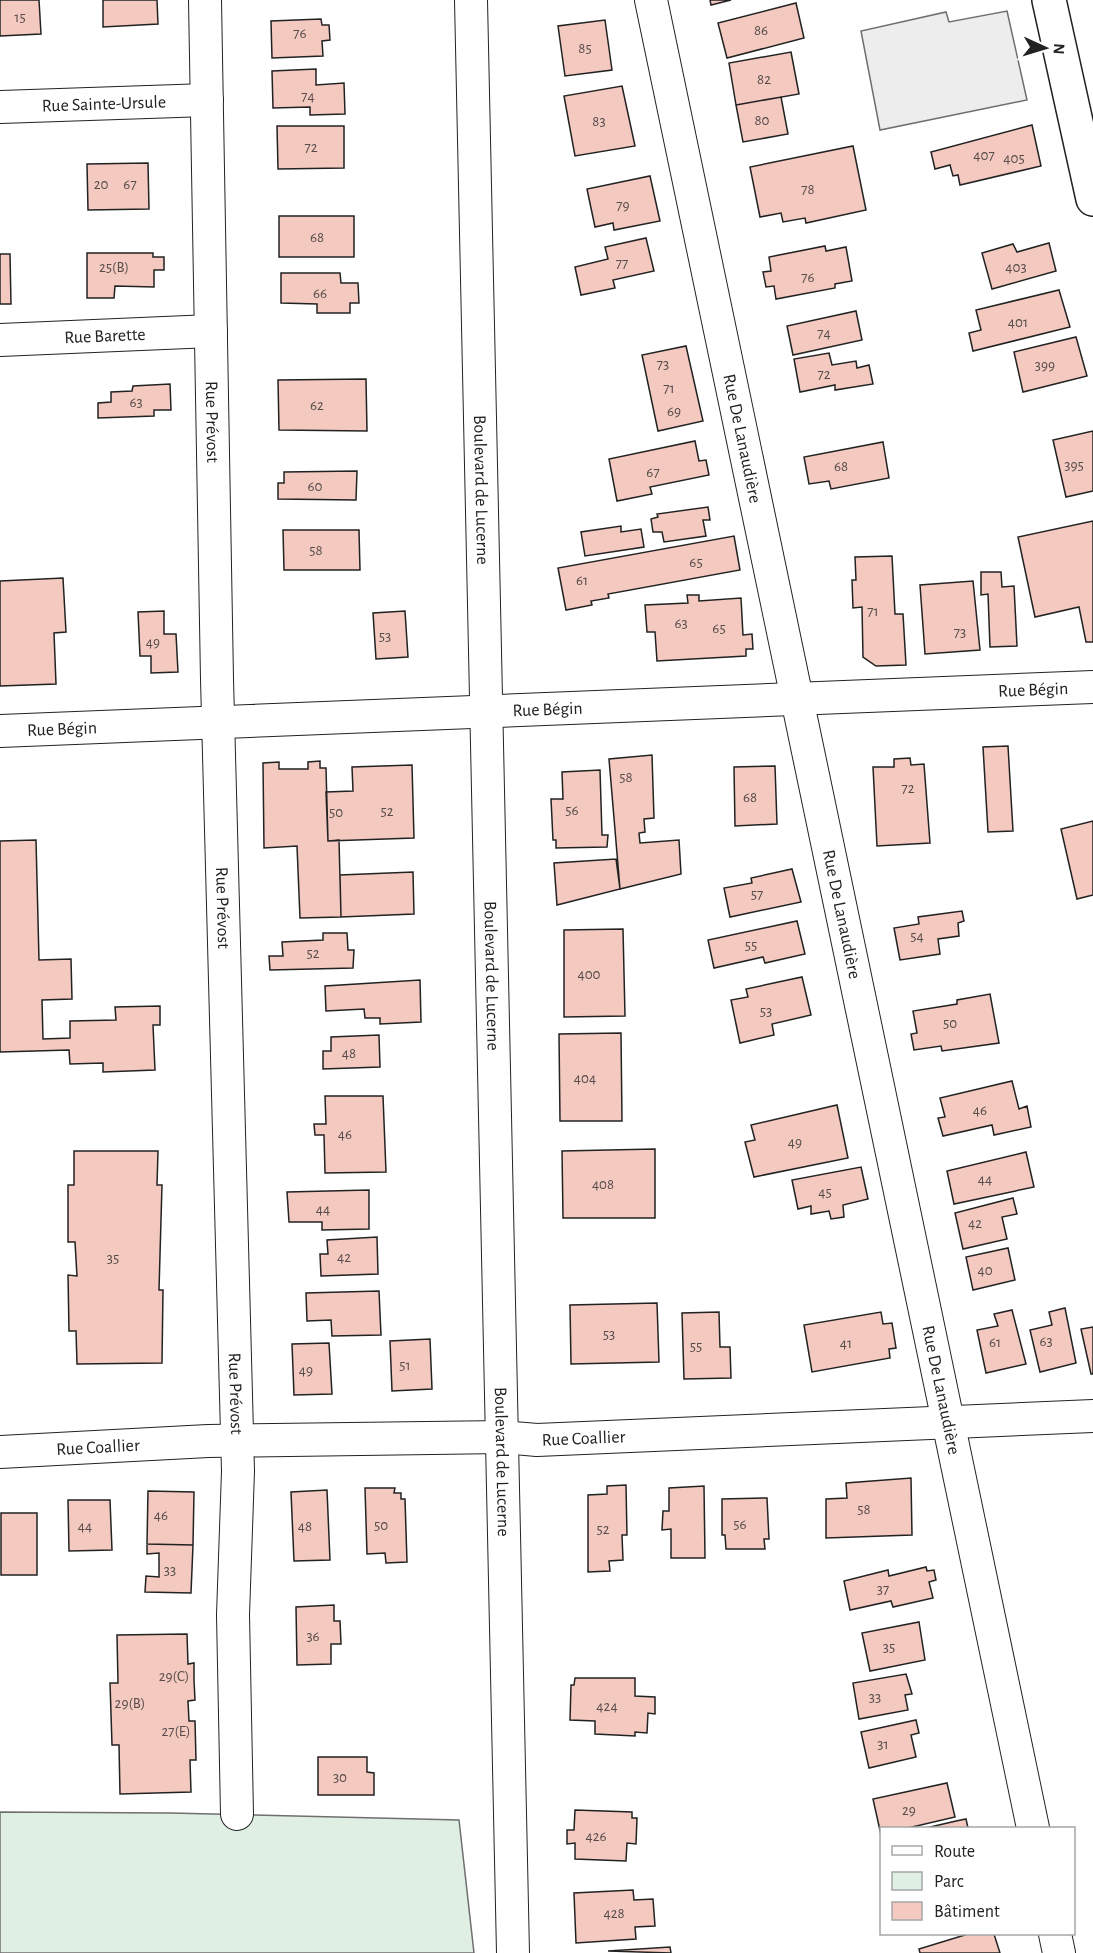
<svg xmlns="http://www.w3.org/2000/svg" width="1093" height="1953" font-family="'Alegreya Sans',sans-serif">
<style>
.green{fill:#e0efe3;stroke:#6f6f6f;stroke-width:1.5}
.parking{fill:#ededed;stroke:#6f6f6f;stroke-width:1.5}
.building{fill:#f3c9c0;stroke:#222;stroke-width:1.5}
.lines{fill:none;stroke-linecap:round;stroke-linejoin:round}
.minor-casing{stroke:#222;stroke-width:34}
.secondary-casing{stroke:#222;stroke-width:36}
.minor{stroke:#fff;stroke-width:32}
.secondary{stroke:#fff;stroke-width:33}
.labels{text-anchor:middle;stroke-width:4.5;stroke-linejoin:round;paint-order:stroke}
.number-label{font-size:15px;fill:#564c4a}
.street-label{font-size:18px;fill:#222;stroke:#fff}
</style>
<rect width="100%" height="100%" fill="#fff"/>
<path class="green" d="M0,1812l170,1 289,7 15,133h-474z"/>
<path class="parking" d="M1007,11l20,89 -147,30 -19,-99 85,-19 3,10z"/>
<path class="building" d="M0,0h39l2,34 -41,2z
M103,0h54l1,24 -55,3z
M710,0h21l-20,5z
M796,3l8,35 -77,20 -9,-35z
M321,19l1,6h7l1,15 -8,1 1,15 -51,2 -1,-37z
M605,20l7,50 -47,6 -7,-50z
M791,52l8,42 -63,11 -7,-42z
M316,69v16l28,-2 1,31 -35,1v-8l-37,1 -1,-37z
M622,86l13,60 -60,10 -11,-60z
M781,97l7,37 -45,8 -7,-37z
M1032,125l9,41 -81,19 -2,-10 -5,1 -3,-11 -15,4 -4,-17z
M277,126h67v42l-66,1z
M853,146l13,64 -60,13 -1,-5 -22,4 -2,-9 -21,4 -10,-50z
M148,163l1,46 -61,1 -1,-46z
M650,176l10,45 -46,9 -1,-7 -18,4 -8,-38z
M279,216h75v41h-75z
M646,238l8,33 -41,9 2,8 -34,7 -6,-28 33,-8 -3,-12z
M1049,243l7,28 -64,18 -10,-36 31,-9 4,8z
M825,246l1,5 20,-4 6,34 -17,3v4l-59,11 -2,-13 -8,1 -3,-15 8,-1 -2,-14z
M87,253h66v4h11v13h-10v17l-39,-1 -1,12h-27z
M0,254h10l1,50h-11z
M281,273h59l1,10h17l1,20h-9v10h-33v-9l-36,-1z
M1059,290l11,37 -97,24 -4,-18 12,-3 -5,-20z
M856,311l6,29 -69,15 -6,-29z
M1076,337l11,39 -64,16 -9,-40z
M686,346l17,75 -45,10 -16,-76z
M829,353l3,12 24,-4 1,7 12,-3 4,19 -38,6v-5l-35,7 -6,-33z
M366,379l1,52 -88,-1 -1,-50z
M170,384l1,26h-17v6l-56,2v-15l13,-1v-10l21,-1 1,-5z
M1093,431v60l-27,6 -13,-57z
M695,441l4,20 7,-1 3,15 -59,12 2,7 -35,7 -8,-42z
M883,442l6,36 -58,11 -2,-8 -20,3 -5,-27z
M357,471l-1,29 -78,-1v-16h6v-11z
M708,507l2,13h-7l3,16 -42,6 -2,-10h-9l-2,-13 7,-2 -1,-3z
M1093,521v121h-7l-7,-35 -44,10 -17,-80z
M621,526v6l20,-3 3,18 -59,9 -4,-24z
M283,530h76l1,40h-76z
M734,536l6,34 -132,24 1,4 -18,3 1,4 -26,5 -8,-42z
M892,556l3,58h8l3,51 -30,1 -13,-9 -1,-50 -9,1 -1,-28h4l-1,-23z
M981,572h20l1,15 12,-1 3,60 -27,1 -2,-53 -7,1z
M63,578l3,54 -12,1 2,51 -56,2v-105z
M973,581l7,69 -55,4 -5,-69z
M687,595h12v6l42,-3 2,37 9,-1 1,15h-7v7l-89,5 -2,-29h-8l-2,-27 43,-2z
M164,611v23h12l2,38 -27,1v-17h-11l-2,-44z
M405,611l3,46 -32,2 -3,-46z
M1008,746l5,85 -25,1 -5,-85z
M652,755l2,63 -10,1 1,13 -6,1 1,10 39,-3 2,34 -61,15 -11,-130z
M910,758l1,7 13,-1 6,79 -53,3 -4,-79h21v-8z
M320,761v7h6l2,73 11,-1 2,77 -41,1 -3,-72 -33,2 -1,-85 16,-1v7h29v-7z
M412,765l2,73 -86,3 -2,-49 27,-1 -1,-24z
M775,766l2,58 -42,2 -1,-59z
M600,770l2,65h6l-1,12 -51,1v-8h-3l-2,-41h12l-1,-27z
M1093,821v74l-16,4 -16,-70z
M36,840l3,120 32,-1 1,40 -30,1 1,39 27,-1v-17l46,-1 -1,-13 45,-1v19h-7l2,45 -52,2v-9l-33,1 -1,-14 -69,2v-211z
M616,859l4,30 -63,16 -3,-42z
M792,869l9,33 -71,15 -6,-29 28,-5 -1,-5z
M413,872l1,42 -73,3 -1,-42z
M962,911l2,10 -6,2 1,13 -21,3 2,15 -40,6 -6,-32 25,-4 -1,-7z
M797,921l8,33 -40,9 -2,-6 -49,11 -6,-28z
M623,929l2,87 -61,1v-87z
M323,933h24l1,17h6l-1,18 -83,2 -1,-14h14l-1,-14 41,-2z
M802,977l9,38 -39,9 2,11 -34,8 -9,-43 17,-3 -2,-8z
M420,980l1,42 -41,2v-6h-15l-1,-9 -38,2 -1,-25z
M990,994l9,49 -57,8 -1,-5 -27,4 -3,-16 6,-1 -4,-22 44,-7v-4z
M621,1033l1,88h-62l-1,-87z
M379,1035l1,32 -57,2v-18h8v-14z
M1012,1081l7,28 8,-3 4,21 -37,8 -2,-10 -49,11 -5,-18 7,-1 -5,-19z
M325,1096h58l3,76 -61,1 -1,-38h-9l-1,-11h12z
M837,1105l11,53 -94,19 -9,-35 10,-2 -4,-15z
M655,1149v69h-92l-1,-67z
M74,1151h84l-1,34h5l-3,105h4l-1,73 -85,1 -1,-33h-7l-1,-56 9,1 -2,-34h-7v-57h6z
M1026,1152l8,35 -80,17 -7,-33z
M861,1167l7,32 -25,6 1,12 -13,2 -2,-8 -18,3v-8l-13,3 -6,-29z
M369,1190v39l-47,1v-8h-33l-2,-30z
M1013,1198l4,16 -15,3 5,22 -44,10 -8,-36z
M377,1237l1,37 -57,2 -1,-22h8l-1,-14z
M1008,1248l7,32 -42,10 -7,-33z
M379,1291l2,44 -49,1 -1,-16 -24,1 -1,-28z
M657,1303l2,59 -88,2 -1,-59z
M1065,1308l11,55 -36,9 -10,-42 22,-5 -3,-13z
M1012,1310l14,54 -40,9 -9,-43 21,-4 -4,-12z
M719,1312l1,35h10l1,31 -47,1 -2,-66z
M881,1312l2,12 9,-1 4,25 -7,1 1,9 -78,14 -8,-47z
M1093,1327v47h-2l-10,-45z
M430,1339l2,50 -40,2 -2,-50z
M329,1343l3,51 -38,1 -2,-51z
M911,1478l1,57 -86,3v-39l21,-1 -1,-15z
M626,1485l1,50h-5l1,25 -14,1 1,10 -22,1v-77l19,-1v-8z
M704,1486l1,72h-34v-29l-9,1 1,-19h6v-23z
M365,1488h30l-1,5h7v6h4l2,63 -21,1 -1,-10 -18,1z
M327,1490l3,70 -36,1 -3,-69z
M148,1491l46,1 -1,53 -46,-1z
M767,1498l2,41h-5l1,10h-39l-1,-14h-3v-36z
M68,1500h42l2,50 -43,1z
M1,1513h36v62h-36z
M147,1544l46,1 -2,48 -46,-1 1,-16 13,1v-24l-12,1z
M926,1567l1,4 7,-1 2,10 -7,2 4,16 -40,9 -2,-6 -41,9 -6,-29 44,-11 1,6z
M334,1605v16h6l1,23h-10v20l-34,1 -1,-58z
M919,1622l6,38 -55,11 -8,-38z
M187,1634l1,30 6,-1v17l1,20 -7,1 1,20h6l1,39h-6l1,32 -71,2 -1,-49h-7l-2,-62h8l-1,-48z
M906,1674l6,20 -7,1 3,15 -49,9 -6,-36z
M575,1678h60v18l20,1v17l-7,-1 -1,20 -12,-1v4l-40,-2v-13l-25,-1 1,-35h3z
M916,1720l3,13 -8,2 5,22 -47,11 -8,-36z
M318,1757h49v15l7,1v22h-56z
M947,1783l8,34 -47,11h-26l-1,7 -8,-36z
M575,1810l57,2v6h5l-1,26 -9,-1 -1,18 -51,-2v-16l-8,1v-14h7z
M966,1819l2,9h-42l30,-7z
M633,1890l1,10 19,-1 2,27 -20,1 1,12 -60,4 -2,-50z
M968,1934h26l6,19h-80l-1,-4z
M670,1947l1,6 -63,-2z"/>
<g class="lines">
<g class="minor-casing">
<g id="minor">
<path id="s1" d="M205,0l12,679 21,792 -5,144 4,199"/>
<path id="s2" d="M471,0l42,1953"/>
<path id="s3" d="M651,0l382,1828"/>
<path id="s4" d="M0,107l207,-7"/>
<path id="s5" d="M0,340l211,-9"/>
<path id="s6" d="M0,731l1093,-44"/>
<path id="s7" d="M0,1452l208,-11 295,-4 34,3 556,-24"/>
<path d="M1055,1934l4,19"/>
</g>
</g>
<g class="secondary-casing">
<path id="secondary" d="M1049,0l44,199"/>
</g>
<use href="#minor" class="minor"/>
<use href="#secondary" class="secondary"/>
</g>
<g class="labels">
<g class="number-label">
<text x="20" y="22">15</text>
<text x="761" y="35">86</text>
<text x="300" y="38">76</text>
<text x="585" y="53">85</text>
<text x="764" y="84">82</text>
<text x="308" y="101">74</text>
<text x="762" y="125">80</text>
<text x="599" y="126">83</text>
<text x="311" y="152">72</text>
<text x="984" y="160">407</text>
<text x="1014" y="163">405</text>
<text x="101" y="189">20</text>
<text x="130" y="189">67</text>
<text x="808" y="194">78</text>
<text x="623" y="210">79</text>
<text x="317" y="242">68</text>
<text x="622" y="268">77</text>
<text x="114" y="272">25(B)</text>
<text x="1016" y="272">403</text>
<text x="808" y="282">76</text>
<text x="320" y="298">66</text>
<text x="1018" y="327">401</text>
<text x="824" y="338">74</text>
<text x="663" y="369">73</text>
<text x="1045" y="370">399</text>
<text x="824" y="379">72</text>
<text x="669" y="393">71</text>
<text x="136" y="407">63</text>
<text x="317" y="410">62</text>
<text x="674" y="416">69</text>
<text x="1074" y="470">395</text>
<text x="841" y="471">68</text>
<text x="653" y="477">67</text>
<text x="315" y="491">60</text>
<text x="316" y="555">58</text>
<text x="696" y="567">65</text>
<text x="582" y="585">61</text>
<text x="873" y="616">71</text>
<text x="681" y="628">63</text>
<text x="719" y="633">65</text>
<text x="960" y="637">73</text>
<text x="385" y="641">53</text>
<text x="153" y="647">49</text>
<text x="626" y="782">58</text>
<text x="908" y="793">72</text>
<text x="750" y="802">68</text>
<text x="572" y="815">56</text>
<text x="387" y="816">52</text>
<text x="336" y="817">50</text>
<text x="757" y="899">57</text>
<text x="917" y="941">54</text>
<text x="751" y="950">55</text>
<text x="313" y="958">52</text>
<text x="589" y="979">400</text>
<text x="766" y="1016">53</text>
<text x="950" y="1028">50</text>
<text x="349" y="1058">48</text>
<text x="585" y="1083">404</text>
<text x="980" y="1115">46</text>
<text x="345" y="1139">46</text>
<text x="795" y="1147">49</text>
<text x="985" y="1184">44</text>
<text x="603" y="1189">408</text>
<text x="825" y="1197">45</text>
<text x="323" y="1214">44</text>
<text x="975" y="1228">42</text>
<text x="344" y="1262">42</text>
<text x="113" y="1263">35</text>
<text x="985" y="1275">40</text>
<text x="609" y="1339">53</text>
<text x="1046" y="1346">63</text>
<text x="995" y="1347">61</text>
<text x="846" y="1348">41</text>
<text x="696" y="1351">55</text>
<text x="405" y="1370">51</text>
<text x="306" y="1375">49</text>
<text x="864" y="1514">58</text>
<text x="161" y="1520">46</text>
<text x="740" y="1529">56</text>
<text x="381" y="1530">50</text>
<text x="85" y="1531">44</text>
<text x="305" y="1531">48</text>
<text x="603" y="1534">52</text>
<text x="170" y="1575">33</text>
<text x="883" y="1594">37</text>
<text x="313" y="1641">36</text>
<text x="889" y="1652">35</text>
<text x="174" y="1681">29(C)</text>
<text x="875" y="1702">33</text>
<text x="130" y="1708">29(B)</text>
<text x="607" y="1711">424</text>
<text x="176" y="1736">27(E)</text>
<text x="883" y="1749">31</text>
<text x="340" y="1782">30</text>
<text x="909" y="1815">29</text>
<text x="596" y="1841">426</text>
<text x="614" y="1918">428</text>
</g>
<g class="street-label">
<text dy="6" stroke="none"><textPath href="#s4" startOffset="104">Rue Sainte-Ursule</textPath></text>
<text dy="6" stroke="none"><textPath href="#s5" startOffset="105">Rue Barette</textPath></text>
<text dy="6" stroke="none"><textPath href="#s1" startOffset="422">Rue Prévost</textPath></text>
<text dy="6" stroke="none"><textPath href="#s3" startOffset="448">Rue De Lanaudière</textPath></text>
<text dy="6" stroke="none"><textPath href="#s2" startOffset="490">Boulevard de Lucerne</textPath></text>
<text dy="6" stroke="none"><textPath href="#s6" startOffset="1034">Rue Bégin</textPath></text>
<text dy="6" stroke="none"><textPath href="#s6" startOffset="548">Rue Bégin</textPath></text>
<text dy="6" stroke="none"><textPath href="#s6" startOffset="62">Rue Bégin</textPath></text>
<text dy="6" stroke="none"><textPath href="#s1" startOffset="908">Rue Prévost</textPath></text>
<text dy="6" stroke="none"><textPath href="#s3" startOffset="934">Rue De Lanaudière</textPath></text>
<text dy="6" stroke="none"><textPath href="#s2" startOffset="976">Boulevard de Lucerne</textPath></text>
<text dy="6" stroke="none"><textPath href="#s3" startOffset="1420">Rue De Lanaudière</textPath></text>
<text dy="6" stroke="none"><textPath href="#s1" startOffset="1394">Rue Prévost</textPath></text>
<text dy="6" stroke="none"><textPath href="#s7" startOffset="584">Rue Coallier</textPath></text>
<text dy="6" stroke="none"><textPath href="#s7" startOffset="98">Rue Coallier</textPath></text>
<text dy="6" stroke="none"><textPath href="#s2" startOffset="1462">Boulevard de Lucerne</textPath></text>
</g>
</g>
<rect x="880" y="1827" width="195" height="108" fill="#ffffff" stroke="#a7a7a7" stroke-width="1.5"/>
<rect x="892" y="1846" width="30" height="9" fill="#ffffff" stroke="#a7a7a7" stroke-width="1.5"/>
<text x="934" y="1857" font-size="18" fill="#222222">Route</text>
<rect x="892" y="1872" width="30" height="18" fill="#e0efe3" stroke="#a7a7a7" stroke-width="1.5"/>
<text x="934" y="1887" font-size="18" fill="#222222">Parc</text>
<rect x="892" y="1902" width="30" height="18" fill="#f3c9c0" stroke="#a7a7a7" stroke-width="1.5"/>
<text x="934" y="1917" font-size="18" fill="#222222">Bâtiment</text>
<g transform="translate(1045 48) rotate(94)" stroke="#ffffff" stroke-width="4.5" paint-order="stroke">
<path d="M0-4.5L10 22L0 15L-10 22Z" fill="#222222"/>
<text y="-9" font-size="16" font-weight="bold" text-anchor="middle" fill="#222222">N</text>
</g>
</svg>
